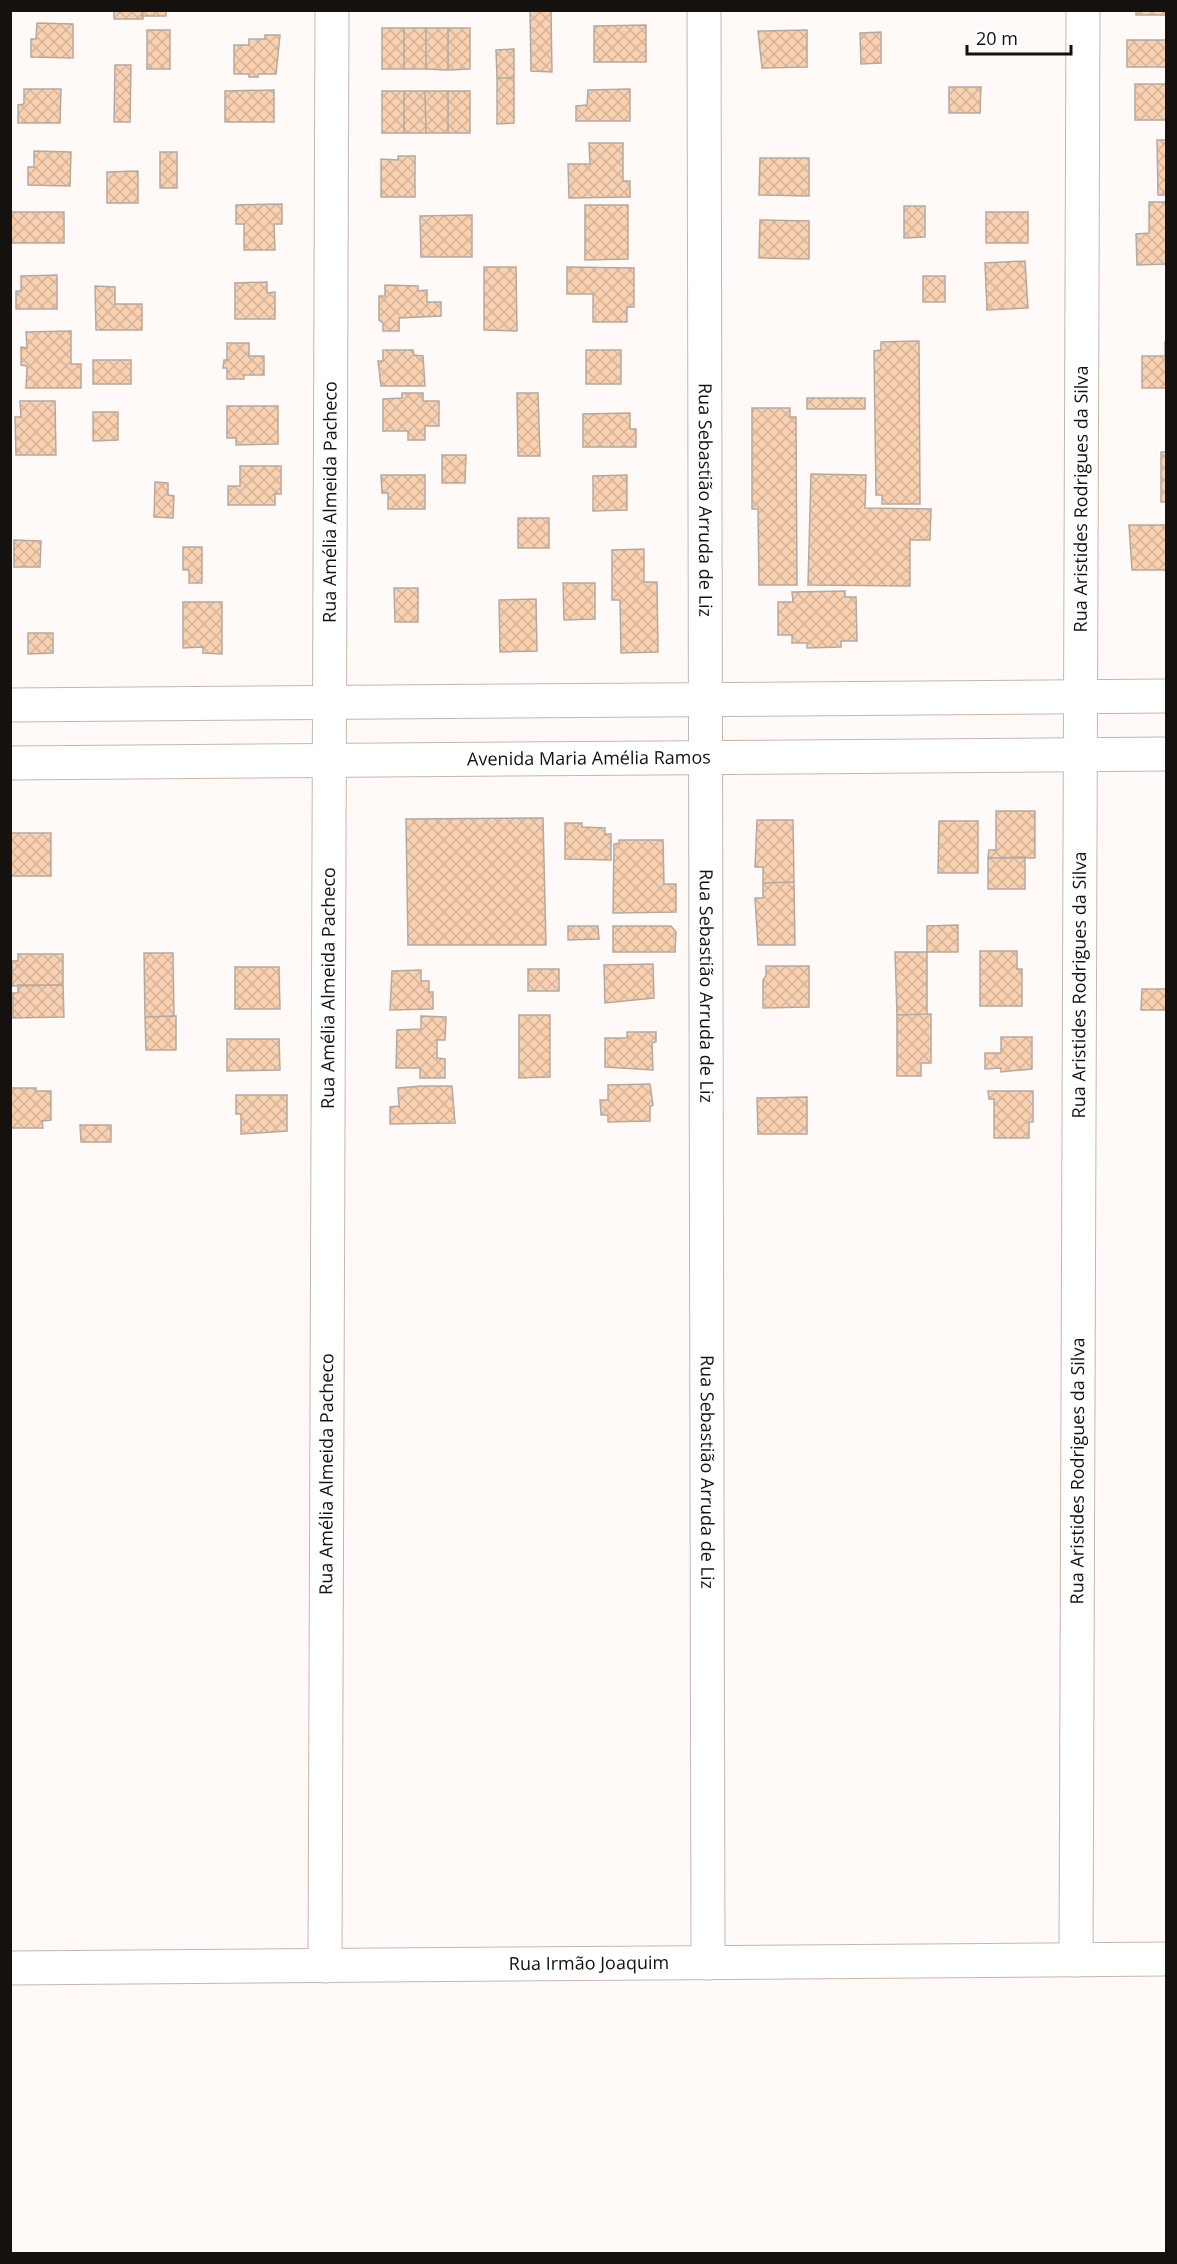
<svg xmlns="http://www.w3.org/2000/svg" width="1177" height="2264" font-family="'Open Sans',sans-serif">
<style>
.building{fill:url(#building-cross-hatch);stroke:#b4a9a1;stroke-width:1.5}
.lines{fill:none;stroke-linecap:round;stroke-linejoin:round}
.street-casing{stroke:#c3b8b0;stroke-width:35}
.street{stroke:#fff;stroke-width:33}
.labels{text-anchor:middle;stroke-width:5;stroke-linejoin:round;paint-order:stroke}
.street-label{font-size:18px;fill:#14110e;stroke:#fff}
</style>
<defs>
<pattern id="building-cross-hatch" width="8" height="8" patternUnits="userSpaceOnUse" patternTransform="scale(1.5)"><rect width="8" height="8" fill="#f9d1b1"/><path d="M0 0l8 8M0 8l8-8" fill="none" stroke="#d5b297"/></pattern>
</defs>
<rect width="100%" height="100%" fill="#fffaf7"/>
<path class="building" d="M114,10h28l1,9h-29z
M142,10h24v6h-24z
M530,10h21l1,62 -21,-1z
M1136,10h30v5h-30z
M37,23l36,1v34l-42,-1v-18h5z
M646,25v37h-52v-36z
M382,28h22v41h-22z
M404,28h22v41h-22z
M426,28h22v42l-22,-1z
M448,28h22v41l-22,1z
M147,30h23v39h-23z
M807,30v37l-45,1 -4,-37z
M881,32v31l-20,1 -1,-31z
M265,35h15l-4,39h-18v3h-9v-3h-15v-29h15v-6h16z
M1127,40h39v27h-39z
M514,49v29h-17l-1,-28z
M115,65h16l-1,57h-16z
M497,78h17v45l-17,1z
M1135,84h31v36h-31z
M949,87h32l-1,26h-31z
M24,89h37l-1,34h-42v-18l6,-1z
M630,89v32h-54v-15l11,-1 1,-15z
M274,90v32h-49v-31z
M382,91h22v42h-22z
M404,91h21l1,42h-22z
M425,91h23v42h-22z
M448,91h22v42h-22z
M1157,140h9v55h-8z
M589,143h34v38h7v16l-61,1 -1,-34h22z
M34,151l37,1 -1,34 -42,-1v-18h6z
M160,152h17v36h-17z
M398,156h17v41h-34v-38l17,1z
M760,158h49v38l-50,-1z
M138,171v32h-31v-31z
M1149,202h17v62l-29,1 -1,-31 13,-1z
M282,204v20h-8l1,26h-31v-26h-8v-19z
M585,205h43v54l-43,1z
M904,206h21v31l-21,1z
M10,212h54v31h-54z
M986,212h42v31h-42z
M472,215v42h-51l-1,-41z
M760,220l49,1v38l-50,-1z
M1025,261l3,47 -41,2 -2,-47z
M484,267h32l1,64 -33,-1z
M567,267l67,1v39h-7v15h-34v-28h-26z
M57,275v34h-41v-18h5v-15z
M923,276h22v26h-22z
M267,282v11l8,-1v27h-40v-36z
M385,285l33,1v5l9,-1v12h14v14l-42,2v13h-16v-8l-4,-3v-24h6z
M95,286l20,1v17h27v26h-46z
M71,331v33h10v24h-55l1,-22 -6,-1v-18l6,1 -1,-16z
M919,341l1,163h-38v-9h-6l-2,-144 7,-1v-8z
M1165,341l1,47h-24v-32h23z
M227,343h22v13h15v19h-20v4h-17v-11h-4l1,-8h3z
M383,350h30l1,5 9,1 2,30h-44l-3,-25h5z
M586,350h35v34h-35z
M93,360h38v24h-38z
M402,393h21v8h16v25h-14v14h-17v-9h-25v-32l19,-1z
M517,393h21l2,63h-22z
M807,398h58v11h-58z
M20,401h35l1,54h-40l-1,-38h6z
M227,406h51v38l-42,1v-7h-9z
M752,408h38v9h6l1,168h-38l-1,-76h-6z
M93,412h25v28l-25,1z
M630,413v16h6v18h-53v-33z
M1161,452h5v50h-5z
M442,455h24l-1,28h-23z
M240,466h41v28h-6v11h-47v-19h12z
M811,474l55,1 -1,33 66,1 -1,31h-20v46l-102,-1z
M381,475h44v34h-37v-16h-6z
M627,475v35l-34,1v-35z
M155,482l13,1v12l6,1 -1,22 -19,-1z
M518,518h31v30h-31z
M1129,525h37v45h-34z
M14,540l27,1 -1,26h-26z
M183,547h19v36h-13v-13h-6z
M644,549v33h13l1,70 -37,1 -1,-53h-8v-50z
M563,583h32v36l-31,1z
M394,588h24v34h-23z
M845,591v6h11l1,44h-16v6l-34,1v-5h-15v-8h-14v-33h15l-1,-10z
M536,599l1,52 -37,1 -1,-52z
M183,602h39v52l-19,-1v-6l-20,1z
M28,633h25v20l-25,1z
M996,811h39v47h-47l1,-8h7z
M543,818l3,127h-138l-2,-126z
M757,820h36l1,62 -31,1v-16h-8z
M939,821h39v52h-40z
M565,823h17v4l23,1v6h6v26l-46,-1z
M10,833h41v43h-41z
M619,840h44l1,44h12v28l-63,1 1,-69 5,-1z
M1025,857v32h-37v-31z
M794,882l1,63h-37l-3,-47h8v-15z
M958,925v27h-31v-26z
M568,926h30l1,13 -31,1z
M613,926h58l5,6 -1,20h-62z
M980,951h37v18h5v37h-42z
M895,952h32v62l-30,1z
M144,953h29l1,63 -29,1z
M18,954h45v31l-51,1v-25h6z
M653,964l1,34 -49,5 -1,-38z
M766,966h43v41l-46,1v-28l3,-4z
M235,967h44l1,42h-45z
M528,969h31v22h-31z
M421,970v11h8v11h4v17l-43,1 2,-39z
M18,985h45l1,32 -51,1v-25h5z
M1142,989h24v21h-25z
M927,1014h4v49h-10v13h-24v-61z
M519,1015h31v62l-31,1z
M176,1016v34h-30l-1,-33z
M421,1016l25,1 -1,23h-8v18l8,1v19h-25v-10h-24l1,-38 24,-1z
M627,1032h29v10l-4,1 1,27 -48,-3v-29h22z
M1001,1037h31v32l-31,3v-4l-16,1v-16h16z
M227,1039h52l1,31 -53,1z
M650,1084l3,21 -3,2v14l-42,1v-7h-7l-1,-15h8v-15z
M422,1086h30l3,37 -65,1v-17l9,-1 -1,-18z
M10,1088h26v3h15v29l-9,1 1,7h-33z
M988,1091h45v31h-4v16h-35v-39h-5z
M236,1095h51v36l-46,3v-20h-5z
M807,1097v37h-49l-1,-36z
M80,1125h31v17h-30z"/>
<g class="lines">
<g class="street-casing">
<g id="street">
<path id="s1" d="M704,10l4,1953"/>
<path d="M10,705l1156,-9"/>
<path id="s2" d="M10,763l1156,-9"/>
<path id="s3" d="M1076,1960l7,-1950"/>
<path id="s4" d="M325,1966l7,-1956"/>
<path id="s5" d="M10,1968l1156,-9"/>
</g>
</g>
<use href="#street" class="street"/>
</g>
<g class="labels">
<g class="street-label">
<text dy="6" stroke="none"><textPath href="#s3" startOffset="1461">Rua Aristides Rodrigues da Silva</textPath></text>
<text dy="6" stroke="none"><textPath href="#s1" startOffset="490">Rua Sebastião Arruda de Liz</textPath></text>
<text dy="6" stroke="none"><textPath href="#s4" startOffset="1464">Rua Amélia Almeida Pacheco</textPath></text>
<text dy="6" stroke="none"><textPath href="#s2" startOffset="579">Avenida Maria Amélia Ramos</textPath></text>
<text dy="6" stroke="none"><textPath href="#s3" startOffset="975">Rua Aristides Rodrigues da Silva</textPath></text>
<text dy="6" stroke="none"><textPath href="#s1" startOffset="976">Rua Sebastião Arruda de Liz</textPath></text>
<text dy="6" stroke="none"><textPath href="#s4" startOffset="978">Rua Amélia Almeida Pacheco</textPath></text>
<text dy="6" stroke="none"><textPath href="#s3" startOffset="489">Rua Aristides Rodrigues da Silva</textPath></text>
<text dy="6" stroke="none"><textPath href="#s1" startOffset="1462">Rua Sebastião Arruda de Liz</textPath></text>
<text dy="6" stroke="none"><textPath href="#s4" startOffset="492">Rua Amélia Almeida Pacheco</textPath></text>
<text dy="6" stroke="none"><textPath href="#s5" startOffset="579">Rua Irmão Joaquim</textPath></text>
</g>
</g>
<rect width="1177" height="2264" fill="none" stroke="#14110e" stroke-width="24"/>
<path d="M967 45v9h104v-9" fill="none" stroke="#14110e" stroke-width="3"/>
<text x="976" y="45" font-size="18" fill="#14110e" stroke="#ffffff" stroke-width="4.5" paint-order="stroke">20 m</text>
</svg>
